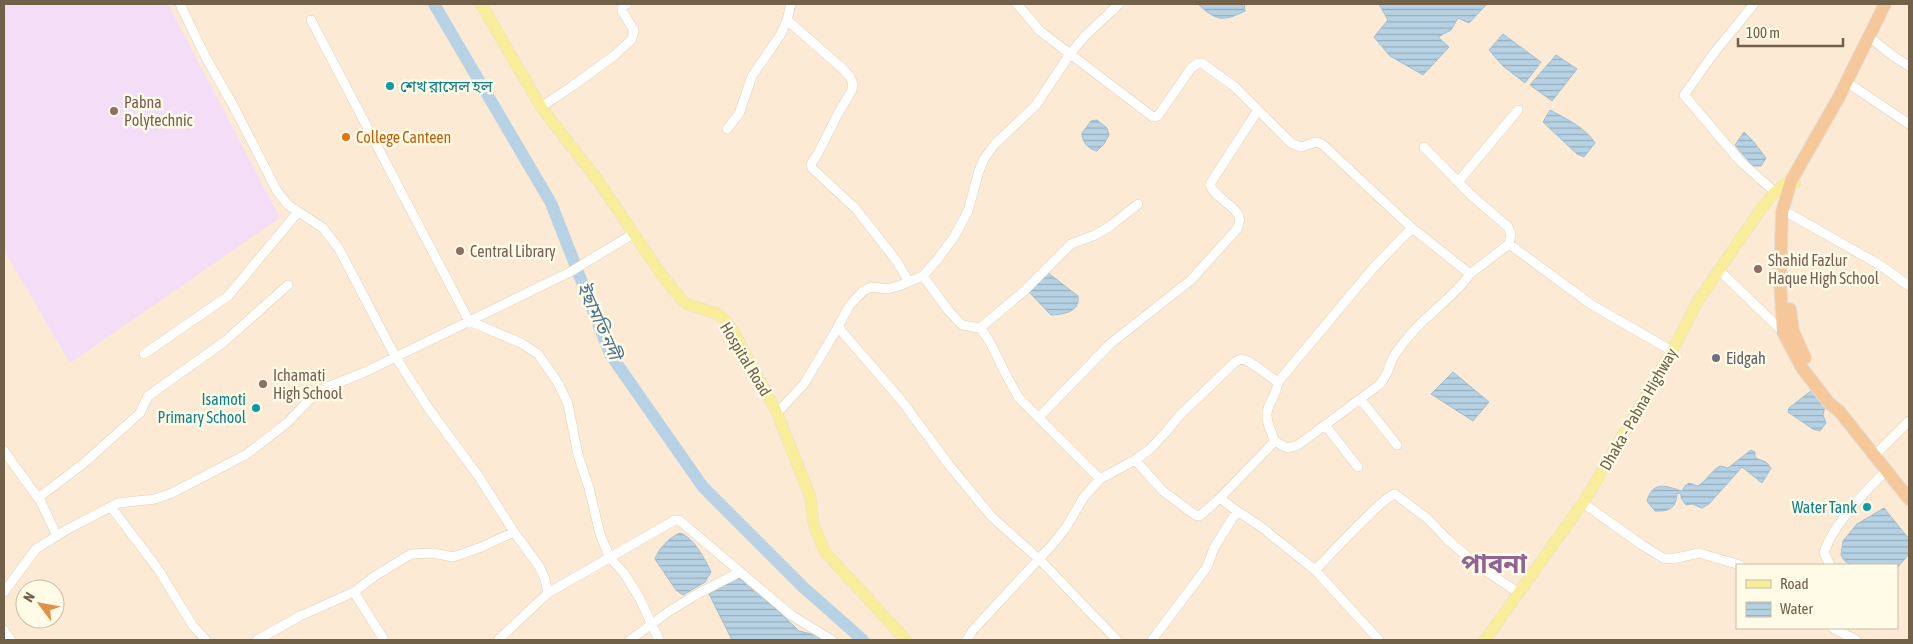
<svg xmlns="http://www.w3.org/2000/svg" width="1913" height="644" font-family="'Asap Condensed','Noto Sans Bengali',sans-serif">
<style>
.commercial{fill:#fcead4;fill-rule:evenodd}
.education{fill:#f4def7}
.water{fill:url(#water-rules);stroke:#9dbfd5}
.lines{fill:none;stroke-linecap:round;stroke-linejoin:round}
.river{stroke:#b6d2e4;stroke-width:12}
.minor-casing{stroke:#dcd3bb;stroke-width:10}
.major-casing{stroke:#e3dfdb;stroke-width:12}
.highway-casing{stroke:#e3dfdb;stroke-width:14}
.minor{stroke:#fff;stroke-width:9}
.major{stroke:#f9ed9a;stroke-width:11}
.highway{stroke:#f5c799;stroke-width:12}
.culture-dot{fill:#0f9aa8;stroke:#fffbe6;stroke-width:2}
.education-dot{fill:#8d6e63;stroke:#fffbe6;stroke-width:2}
.food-dot{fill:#e8710a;stroke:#fffbe6;stroke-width:2}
.worship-dot{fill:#6b7280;stroke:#fffbe6;stroke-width:2}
.labels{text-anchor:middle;stroke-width:5;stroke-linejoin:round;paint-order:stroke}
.culture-label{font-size:16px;fill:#0d838f;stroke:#fffbe6;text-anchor:end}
.education-label{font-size:16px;fill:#785e54;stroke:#fffbe6;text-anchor:start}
.food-label{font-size:16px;fill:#c56008;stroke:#fffbe6;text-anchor:start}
.worship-label{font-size:16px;fill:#5b616d;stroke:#fffbe6;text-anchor:start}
.street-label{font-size:16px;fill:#716149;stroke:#fffbe6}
.water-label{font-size:18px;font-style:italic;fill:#497592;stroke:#fffbe6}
.town-label{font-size:26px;font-weight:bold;fill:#906495;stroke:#fffbe6}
</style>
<defs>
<pattern id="water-rules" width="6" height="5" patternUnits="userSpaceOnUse" patternTransform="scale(1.25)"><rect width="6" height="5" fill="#b6d2e4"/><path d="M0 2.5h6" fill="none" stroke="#98aebb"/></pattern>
</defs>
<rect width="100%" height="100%" fill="#fbf7e1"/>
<path class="commercial" d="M4,4h1905v636h-1905zM1737,565h160v63h-160zM25,589h30v30h-30z"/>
<path class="education" d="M4,4h164l112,214 -210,145 -66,-113z"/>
<path class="water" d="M1198,4h46l1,7c-22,11 -29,10 -47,-7z
M1379,4h108l-18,19 -11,-5 -7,12 -13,7 11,10 -26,28 -33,-19 -16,-19 14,-17z
M1503,34l38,28 -16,21 -22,-17 -14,-16z
M1556,55l21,14 -25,32 -22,-16z
M1550,110c15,8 36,18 45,33l-11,14 -7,-3 -34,-32z
M1097,120l10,8 2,7 -5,9 -7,7c-9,-2 -15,-9 -15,-18l9,-12z
M1744,132l9,9 13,17 -5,8h-8l-18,-21z
M1047,272l31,24c2,17 -15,18 -27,19l-24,-25z
M1453,372l36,30 -16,19 -42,-27z
M1812,390l13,16 -2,9 3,8 -6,8 -7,-2 -25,-17 1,-4z
M1751,450l4,2v6l11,4 5,6 -9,15 -20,-16 -33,37 -7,4 -10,-4 -6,1 -5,-7v-4l-4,-1c-1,14 -6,19 -22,18l-8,-10c6,-22 21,-14 35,-10l3,-5 4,-3 9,3c9,-6 13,-15 22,-20l8,2z
M1884,508l25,31v15l-12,14v-3h-46l-6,-4 -4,-6 2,-14 14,-17z
M680,533c14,5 25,26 31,39l-6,10 -22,13 -7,-5 -21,-31c3,-10 15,-22 25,-26z
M738,577l38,32 23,22 16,4 7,5h-90l-23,-46z"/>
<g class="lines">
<path class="river" d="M434,4l117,199 59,151 93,133 100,100 60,53"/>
<g class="minor-casing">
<path id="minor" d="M180,4l24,50 31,55 42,82 11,14 35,23 16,21 56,107 34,53 50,68 35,55 25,34 6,13 3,14 -50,47
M1017,4l23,27 113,86 5,-1 33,-48 7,-5h4l33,24 56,56 10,4 15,-5 6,2 90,84 58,46 39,-30 83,61 80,46
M1754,4l-40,49 -30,42 56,66 35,31
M311,20l158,301 52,22 17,11 20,29 10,21 10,51 11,33 11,46 10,24 14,15 15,24 20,43
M787,20l56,49 7,8 3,7 -1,6 -13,22 -22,43 -6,9 1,4 44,41 40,51 13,22
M1873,40l20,16 16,10
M1851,85l58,39
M541,107l30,-20 44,-32 17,-16 2,-9 -12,-19 1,-5 4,-2
M727,129l12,-15 13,-38 29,-42 6,-14 4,-16
M1424,147l47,48 37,32 3,7 -2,10
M1458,182l60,-72
M1790,214l90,51 29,21
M1719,270l64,62h2
M923,276l25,34 14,15 18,3 2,2 9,14 15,31 13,23 81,81
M838,327l63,73 48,65 43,52 48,43 77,80
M980,328l44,-37 47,-47 24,-9 14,-8 29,-23
M144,354l84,-58 70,-84
M1361,400l36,45
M777,413l27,-29 30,-50 15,-28 14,-15 8,-4 17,2 13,-4 22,-9 14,-16 17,-23 14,-26 11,-40 5,-12 10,-14 42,-40 34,-51 14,-17 35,-33
M1039,417l71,-73 81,-64 46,-51c12,-21 -22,-27 -27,-45l48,-74
M1325,425l33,42
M1275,441c9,6 12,9 23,4l81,-60c10,-11 8,-15 14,-27 4,-8 11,-16 16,-22 19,-23 44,-38 61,-62
M4,451l37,51 16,34
M1875,455l34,-34
M1135,460l28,31 32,24 3,1 3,-1 19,-17
M38,498l45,-34 57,-51 8,-17 76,-54 64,-57
M1583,503l59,42 21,13 9,1 27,-6 41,12
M111,507l47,62 35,57 13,14
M1237,511l23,15 55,44 64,70
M1830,565l-6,-12c8,-27 43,-64 63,-83
M1315,570c12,-12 69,-74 80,-76l33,25 19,20 30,26 42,28
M4,592l32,-43 30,-19 52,-27 37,-4 17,-6 75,-39 41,-32 21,-22 16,-12 40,-16 205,-100 63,-38
M354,592l30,48
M548,593l127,-73h4l112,95 41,25
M1833,628l23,12
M4,630l7,10
M257,640l43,-24 54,-24 21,-16 36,-22 22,-1 20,4 26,-9 35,-16
M630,640l38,-28 31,-19 41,-21
M967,640l6,-10 79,-85 13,-16 19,-32 16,-18 35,-19 14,-10 18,-19 11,-14 57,-55 6,-3 7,2 30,21
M1152,640l55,-73 7,-19 23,-37 -17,-13 55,-57c-4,-9 -11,-23 -7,-32 3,-9 9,-17 10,-27l96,-115 38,-39"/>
</g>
<g class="major-casing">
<path id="major" d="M481,4l60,103 58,75 60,89 21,27 7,6 31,10 8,7 8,11 43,81 33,83 4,30 11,26 81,88
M1485,640l100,-140 87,-149 26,-50 21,-31 42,-61 14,-17 11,-9 5,-2 4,2"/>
</g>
<g class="highway-casing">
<path id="highway" d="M1885,4l-46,93 -48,84 -9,31 -2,68 3,52 19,36 27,35 11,9 69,87
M1790,309l3,22 12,27"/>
</g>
<use href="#minor" class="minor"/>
<use href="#major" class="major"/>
<use href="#highway" class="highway"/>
</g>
<g class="culture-dot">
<circle cx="390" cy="86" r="5"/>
<circle cx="256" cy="408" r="5"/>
<circle cx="1867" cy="507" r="5"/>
</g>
<g class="education-dot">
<circle cx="114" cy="111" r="5"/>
<circle cx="460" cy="251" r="5"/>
<circle cx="1758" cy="269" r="5"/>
<circle cx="263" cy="384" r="5"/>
</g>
<circle class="food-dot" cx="346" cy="137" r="5"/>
<circle class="worship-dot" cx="1716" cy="358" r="5"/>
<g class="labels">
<g class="culture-label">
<text x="400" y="92" text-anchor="start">শেখ রাসেল হল</text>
<text x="246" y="405">Isamoti<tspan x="246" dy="18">Primary School</tspan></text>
<text x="1857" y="513">Water Tank</text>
</g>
<g class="education-label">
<text x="124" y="108">Pabna<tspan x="124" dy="18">Polytechnic</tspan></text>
<text x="470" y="257">Central Library</text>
<text x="1768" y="266">Shahid Fazlur<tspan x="1768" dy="18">Haque High School</tspan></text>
<text x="273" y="381">Ichamati<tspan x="273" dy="18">High School</tspan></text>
</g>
<g class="food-label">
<text x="356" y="143">College Canteen</text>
</g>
<g class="worship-label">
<text x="1726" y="364">Eidgah</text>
</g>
<g class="street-label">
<text transform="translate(746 359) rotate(59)" y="6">Hospital Road</text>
<text transform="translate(1638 409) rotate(-60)" y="6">Dhaka - Pabna Highway</text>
</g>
<g class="water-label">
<text transform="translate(599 321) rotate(66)" y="6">ইছামতি নদী</text>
</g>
<g class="town-label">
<text x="1494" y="573">পাবনা</text>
</g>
</g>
<rect width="1913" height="644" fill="none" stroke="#716149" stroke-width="10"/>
<rect x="1736" y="564" width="162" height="65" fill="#fffbe6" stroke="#c6bda7"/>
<rect x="1746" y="580" width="25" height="8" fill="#f9ed9a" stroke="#c6bda7"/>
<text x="1780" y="589" font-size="15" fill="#716149">Road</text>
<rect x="1746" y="602" width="25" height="15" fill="url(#water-rules)" stroke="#c6bda7"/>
<text x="1780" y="614" font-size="15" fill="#716149">Water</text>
<g transform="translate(40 604) rotate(302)"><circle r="24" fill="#fffbe6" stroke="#c6bda7"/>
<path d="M0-4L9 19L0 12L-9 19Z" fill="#e39048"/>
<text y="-8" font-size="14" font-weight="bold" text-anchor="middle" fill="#716149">N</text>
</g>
<path d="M1738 38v8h105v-8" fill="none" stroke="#716149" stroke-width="2.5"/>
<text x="1746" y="38" font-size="15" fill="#716149" stroke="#fffbe6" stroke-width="4" paint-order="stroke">100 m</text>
</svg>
